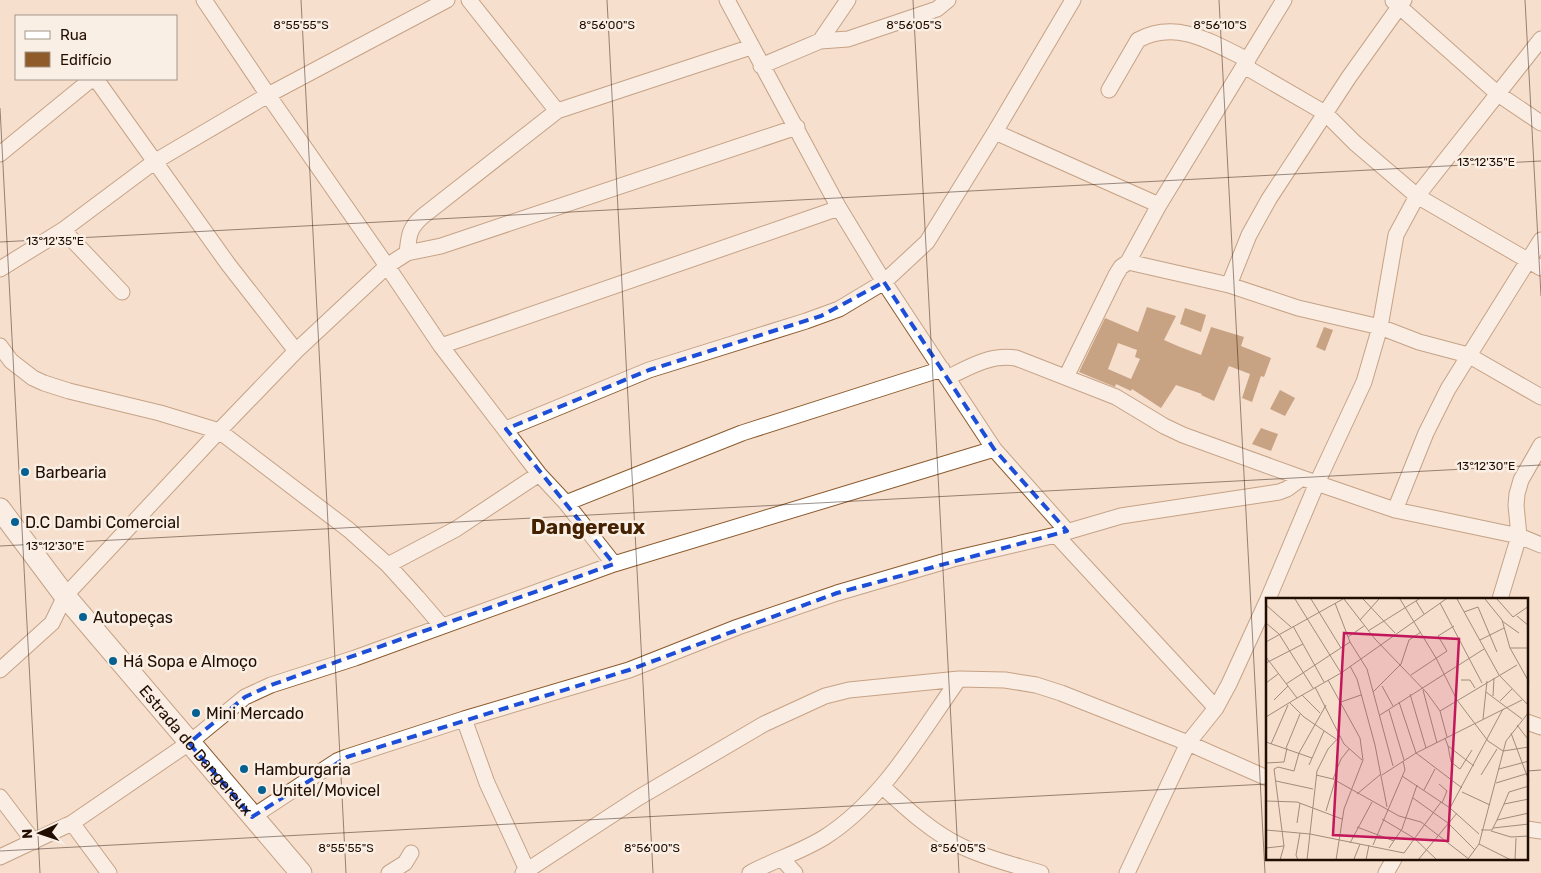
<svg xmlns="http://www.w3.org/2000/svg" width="1541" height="873" font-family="Rubik,sans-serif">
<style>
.building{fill:#8f5b2b;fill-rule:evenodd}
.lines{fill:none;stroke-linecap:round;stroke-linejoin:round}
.minor-casing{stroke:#8b5a2d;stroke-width:17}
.secondary-casing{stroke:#8b5a2d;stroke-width:23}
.minor{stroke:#fff;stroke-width:15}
.secondary{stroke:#fff;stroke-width:21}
.marked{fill:none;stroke:#1d4ed8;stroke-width:4;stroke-dasharray:10 6;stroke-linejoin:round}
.ticks{fill:none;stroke:#220e00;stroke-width:1;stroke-opacity:0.45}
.poi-dot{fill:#046191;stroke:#faefe5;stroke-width:2}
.labels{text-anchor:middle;stroke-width:5;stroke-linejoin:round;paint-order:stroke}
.poi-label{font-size:16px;fill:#220e00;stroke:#faefe5;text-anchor:start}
.street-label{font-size:16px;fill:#220e00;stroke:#faefe5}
.district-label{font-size:21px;font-weight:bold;fill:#442100;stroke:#faefe5}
.inset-road{fill:none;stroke:#a18b7b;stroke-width:1}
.view{fill:#c2185b;fill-opacity:0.15;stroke:#c2185b;stroke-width:2.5}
.inset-edge{fill:none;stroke:#220e00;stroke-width:2.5}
.ticks-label{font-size:12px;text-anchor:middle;fill:#220e00;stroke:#faefe5;stroke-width:5;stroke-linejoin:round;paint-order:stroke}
</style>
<rect width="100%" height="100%" fill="#f6dfcd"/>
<path class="building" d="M1147,307l29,9 -12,24 16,7 21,8 10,-28 33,10 -3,9 30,12 -7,19 -3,-1 -9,26 -10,-4 8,-24 -21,-8 -15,35 -13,-6 1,-1 -26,-9 -15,23 -29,-19 -1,2 -15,-7 -1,3 -36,-15 26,-54 33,14zM1118,343l19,7 -2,7 5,2 -9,20 -23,-10z
M1185,308l21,7 -5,17 -21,-8z
M1324,327l9,3 -8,21 -9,-4z
M1280,390l15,8 -10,18 -15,-7z
M1261,428l17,6 -7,17 -19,-7z"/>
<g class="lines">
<g class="minor-casing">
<path id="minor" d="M204,0l64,95 119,171 54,80 98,128 27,29 48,61
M469,0l88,111
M727,0l112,208 45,74 110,167 73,82
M1393,1l105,93 43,29
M820,41l28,-2 89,-30 11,-9
M761,66l59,-25 28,-41
M1244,66l81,47 30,30 62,53 124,72
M1109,90l29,-50c39,-21 75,3 110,20
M995,132l164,73
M0,154l88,-72 5,-2 5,2 130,182 68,87
M63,230l59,62
M407,253l34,-7 356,-119
M1128,262l101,23 69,23 82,19 39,15 49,13 73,42
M0,269l63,-39 91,-68 114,-67 179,-95
M1229,285l20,-50 20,-36 80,-122 55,-77
M0,346l11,15 22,17 11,5 25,8 91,22 59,18 130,99 39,35 29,32 24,28
M441,346l398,-138
M1066,377l50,-102 5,-8 7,-5 31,-57 125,-205
M947,378c22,-11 43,-24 69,-20l100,39 48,29 19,9 119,43 93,32 124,26 22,9
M506,429l143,-59 157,-49 33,-12 45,-27 43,-40 68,-110 78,-132
M566,503l176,-70 200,-64
M1395,510l31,-77 22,-44 93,-149
M1056,535l160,173
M388,565l68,-36 83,-55
M1268,599l49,-116 47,-101 16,-55 16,-92 21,-39 124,-157
M1500,599l19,-63 -3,-31 1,-11 4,-14 20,-35
M0,670l52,-47 13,-27 154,-165 77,-80 91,-85 20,-13c2,-18 2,-25 16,-37l134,-105 194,-64
M464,719l23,64 40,87
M1527,722l14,5
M882,786c25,23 51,47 81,61 25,12 52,18 78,26
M0,797l34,45
M252,817l85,-56 10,-4 117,-38 165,-49 109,-43 99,-34 116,-34 103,-24 65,-19 158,-24 8,-3 15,-11
M72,823l117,-80 56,-46 26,-12 84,-27 259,-94 380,-115
M1527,829l14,2
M0,857l72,-34 37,50
M782,859l13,14
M389,873l16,-10 6,-10
M523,873l115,-75 126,-74 61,-28 24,-6 110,-11 46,1 31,5 25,8 127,50 79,35
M750,873c24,-13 51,-21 75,-36 59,-38 94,-102 134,-158
M1127,873l61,-130 28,-35 13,-24 38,-83
M1386,873l8,-14"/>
</g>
<g class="secondary-casing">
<g id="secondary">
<path id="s1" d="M0,509l65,87 236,277"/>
</g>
</g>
<use href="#minor" class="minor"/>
<use href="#secondary" class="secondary"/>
</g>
<path d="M0 0H1541V873H0ZM884,282l110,167 73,82 -230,62 -208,77 -282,87 -95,60 -63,-74 56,-46 26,-12 343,-121 -108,-135 143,-59 172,-54z" fill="#f6dfcd" fill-opacity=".55" fill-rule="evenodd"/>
<path class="marked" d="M884,282l110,167 73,82 -230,62 -208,77 -282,87 -95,60 -63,-74 56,-46 26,-12 343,-121 -108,-135 143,-59 172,-54z"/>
<path class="ticks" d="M301,0l45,873M607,0l46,873M913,0l46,873M1219,0l46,873M1525,0l16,296M0,108l40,765M0,242l1541,-81M0,546l1541,-81M1527,771l14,-1M0,851l1267,-67"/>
<g class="poi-dot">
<circle cx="25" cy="472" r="5"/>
<circle cx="15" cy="522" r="5"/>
<circle cx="83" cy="617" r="5"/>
<circle cx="113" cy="661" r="5"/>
<circle cx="196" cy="713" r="5"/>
<circle cx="244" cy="769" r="5"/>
<circle cx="262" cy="790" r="5"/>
</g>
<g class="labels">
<g class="poi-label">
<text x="35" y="478">Barbearia</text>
<text x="25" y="528">D.C Dambi Comercial</text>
<text x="93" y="623">Autopeças</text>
<text x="123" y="667">Há Sopa e Almoço</text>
<text x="206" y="719">Mini Mercado</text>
<text x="254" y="775">Hamburgaria</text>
<text x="272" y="796">Unitel/Movicel</text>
</g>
<g class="street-label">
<text dy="6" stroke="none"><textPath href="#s1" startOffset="311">Estrada do Dangereux</textPath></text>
</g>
<g class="district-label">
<text x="588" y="534">Dangereux</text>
</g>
</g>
<g transform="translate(1266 598)">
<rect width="262" height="262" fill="#f6dfcd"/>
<path class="inset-road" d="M29,1l46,74M45,1l30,49M78,1l31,40 52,54 13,18 7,26M97,1l32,34M134,1l36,59 21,42 31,41 15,10 26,-4M191,1l42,76 30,31M219,1l17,21 8,28 19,34M231,1l16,18 16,-11M150,3l8,13M174,5l42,80M0,7l25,22M198,14l14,-5 19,45M251,18l12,10M94,22l19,-21M236,23l17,12M0,25l13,11 34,54M27,28l31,56M102,33l51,-32M82,39l16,-11M214,42l24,-12M0,44l77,-43M84,44l17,27 26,97M244,50h19M0,59l31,41 -31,19M0,65l37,-19M84,68l7,13 18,66 12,62M145,77l36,-24 -9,-15 16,-10M62,82l32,58 3,22 -19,49 -8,51M195,82h9l5,8M0,85l12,-9M20,86l64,-42 -15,-39M116,88l11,20M49,89l29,57 18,16M157,92l14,53M107,94l28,-28 8,-24 12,-8M220,94l36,27M144,96l16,54M36,97l18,18M227,98l1,-18M31,100l44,-25 105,-74M8,102l14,-14M234,103l12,-12M75,104l20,-7M133,104l17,51 46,35M24,105l14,14 32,22M123,112l15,50M174,113l77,-46M114,117l104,-66M217,121l4,-38M251,127l10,13M245,135l18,48M179,140l3,8 26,20M0,144l46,16M5,146l17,-39M182,148l3,16 9,7 12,-19M20,150l14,-34M0,165l18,-1 3,-14M43,167l15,-34M233,171l30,-8M50,177l17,4 66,37 22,6 49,38M116,177l34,-22 106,-53M215,177l16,-26M136,178l48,32 29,26M67,181l8,-20 8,-10M10,183l37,8M230,185l33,-10M173,186l8,7 -5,12M263,188l-20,6 -5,12 25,-5M158,192l11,-21M196,194l28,13M91,196l24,-20M147,200l35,25 27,27M0,203l31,1 45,17M184,210l53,-99M60,213l9,-30M116,221l32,19 23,22M231,222l7,-16M31,225l3,-20M91,229l37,14M227,230l36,-4M0,232l44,4 94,19 37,-51M215,232h11l5,-10 32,-7M225,233l20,6 18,-1M84,245l22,-41M213,246l32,16M107,247l32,-75 -2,-9M0,250l18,-2M123,250l13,-19 15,-44M88,261l6,-15M202,261l11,-15 27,-103 23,-29M14,262l4,-14 -10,-77 4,-2 16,4 5,-18 27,-48M32,262l-2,-5 4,-22M41,262l10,-89 11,-22 12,-13M100,262l3,-15M152,262l39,-47M249,262l1,-22"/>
<path class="view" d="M78,35l115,6 -11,202 -115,-6z"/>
<rect width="262" height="262" class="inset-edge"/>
</g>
<g class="ticks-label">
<text x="301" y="29">8°55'55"S</text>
<text x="607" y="29">8°56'00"S</text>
<text x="914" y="29">8°56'05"S</text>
<text x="1220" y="29">8°56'10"S</text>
<text x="1486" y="166">13°12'35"E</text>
<text x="55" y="245">13°12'35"E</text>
<text x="1486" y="470">13°12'30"E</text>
<text x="55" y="550">13°12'30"E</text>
<text x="346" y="852">8°55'55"S</text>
<text x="652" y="852">8°56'00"S</text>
<text x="958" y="852">8°56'05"S</text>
</g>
<rect x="15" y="15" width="162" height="65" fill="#faefe5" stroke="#a49589"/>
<rect x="25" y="31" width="25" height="8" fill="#ffffff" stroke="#a49589"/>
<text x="60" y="40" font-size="15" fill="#220e00">Rua</text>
<rect x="25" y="52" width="25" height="15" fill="#8f5b2b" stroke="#a49589"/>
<text x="60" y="65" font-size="15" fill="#220e00">Edifício</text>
<g transform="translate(40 833) rotate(267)" stroke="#faefe5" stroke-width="4" paint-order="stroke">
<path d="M0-4L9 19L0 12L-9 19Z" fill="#220e00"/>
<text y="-8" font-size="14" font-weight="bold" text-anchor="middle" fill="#220e00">N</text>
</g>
</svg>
